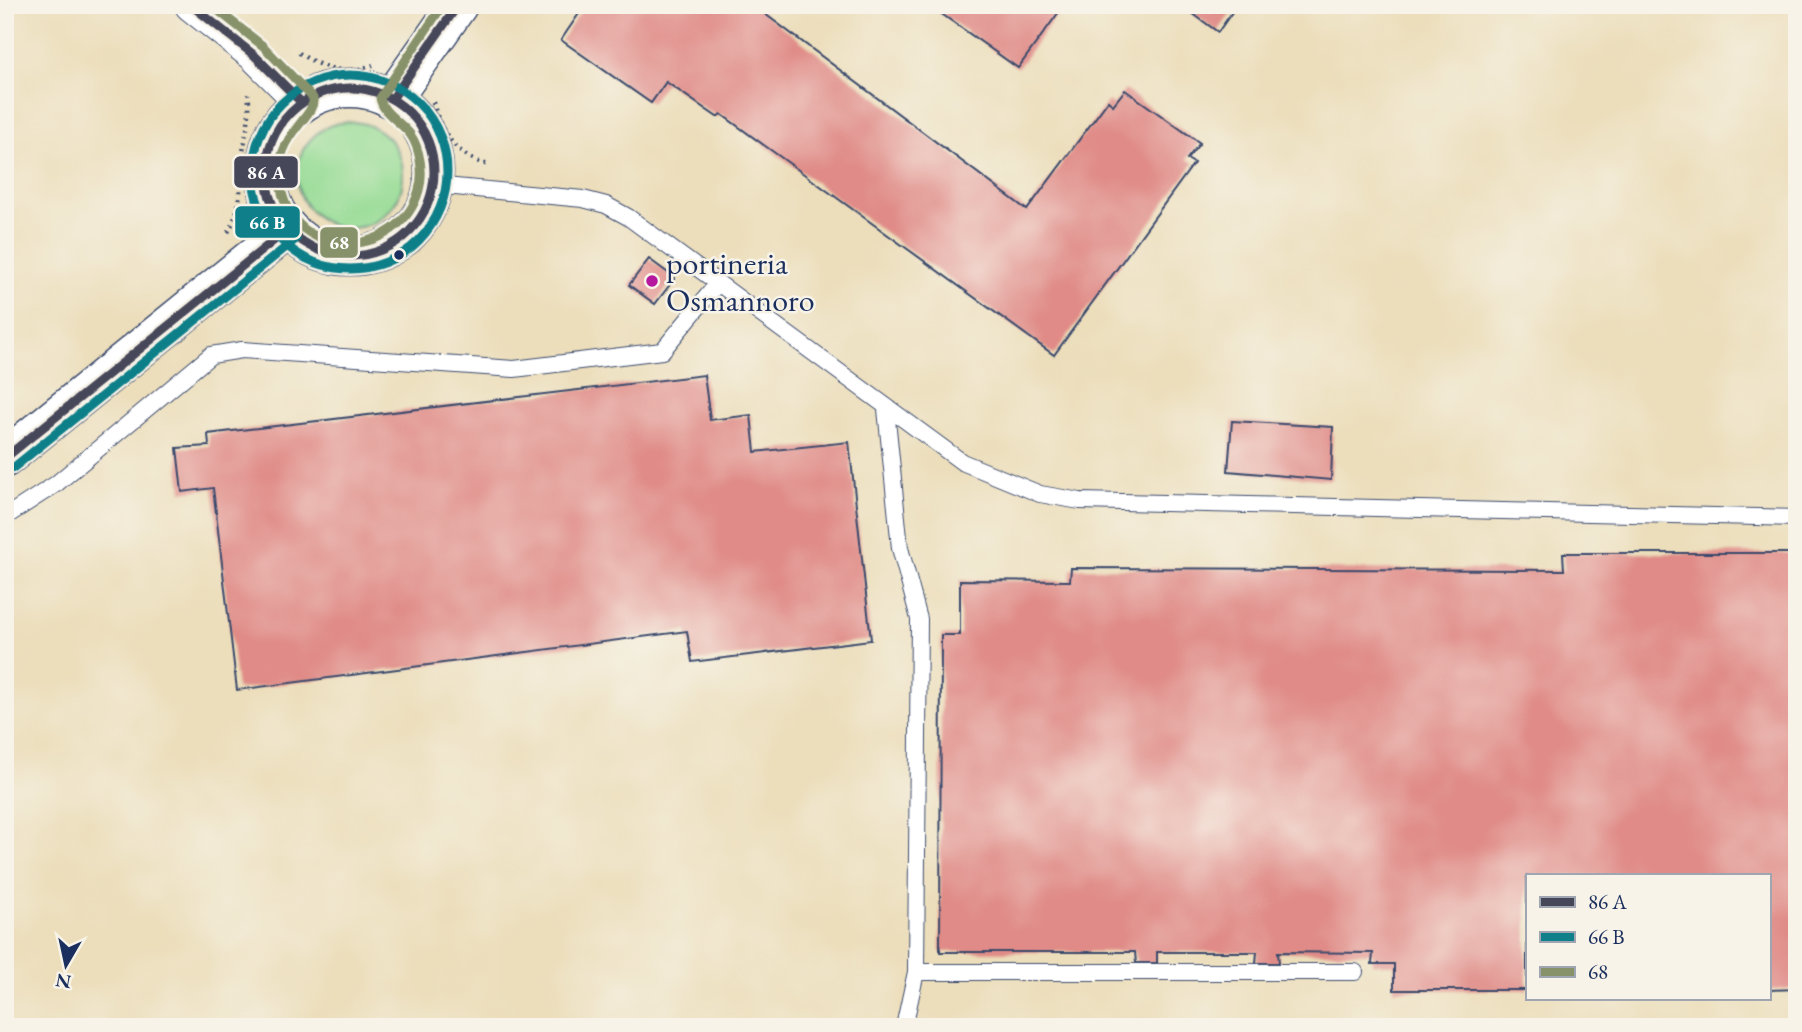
<svg xmlns="http://www.w3.org/2000/svg" width="1802" height="1032" font-family="'EB Garamond',serif">
<style>
.green{fill:#97dc95;stroke:#59867a;stroke-width:2}
.building{fill:#e08b87}
.lines{fill:none;stroke-linecap:round;stroke-linejoin:round}
.service-casing{stroke:#3a496c;stroke-width:18}
.minor-casing{stroke:#3a496c;stroke-width:34}
.tertiary-casing{stroke:#3a496c;stroke-width:41}
.path{stroke:#3a496c;stroke-width:4.5;stroke-dasharray:2 5;stroke-linecap:butt}
.service{stroke:#fff;stroke-width:16}
.minor{stroke:#fff;stroke-width:32}
.tertiary{stroke:#fff;stroke-width:38}
.bus-1-casing{stroke:#f7f3e8;stroke-width:14}
.bus-2-casing{stroke:#f7f3e8;stroke-width:14}
.bus-3-casing{stroke:#f7f3e8;stroke-width:14}
.bus-1{stroke:#47475a;stroke-width:9}
.bus-2{stroke:#0f7f89;stroke-width:9}
.bus-3{stroke:#88926a;stroke-width:9}
.bus-dot{fill:#1b2f5e;stroke:#f7f3e8;stroke-width:2.5}
.poi-dot{fill:#b5179e;stroke:#f7f3e8;stroke-width:2.5}
.labels{text-anchor:middle;stroke-width:5;stroke-linejoin:round;paint-order:stroke}
.poi-label{font-size:32px;fill:#1b2f5e;stroke:#f7f3e8;text-anchor:start}
.line-badge{stroke:#f7f3e8;stroke-width:2.5}
.badge-label{font-size:19px;text-anchor:middle;font-weight:bold;fill:#fff}
</style>
<rect width="100%" height="100%" fill="#f7f3e8"/>
<filter id="ink" filterUnits="userSpaceOnUse"><feTurbulence type="fractalNoise" baseFrequency=".0143" numOctaves="2"/><feDisplacementMap in="SourceGraphic" scale="14" xChannelSelector="R" yChannelSelector="G"/><feConvolveMatrix kernelMatrix="1 2 1 2 8 2 1 2 1" color-interpolation-filters="sRGB"/></filter>
<filter id="wash" filterUnits="userSpaceOnUse"><feTurbulence type="fractalNoise" baseFrequency=".00686" numOctaves="4" result="noise"/><feDisplacementMap in="SourceGraphic" scale="28" xChannelSelector="R" yChannelSelector="G"/><feGaussianBlur stdDeviation="1.57" result="paint"/><feColorMatrix in="noise" values="0 0 0 0 0 0 0 0 0 0 0 0 0 0 0 0 0 1.4 0 .05"/><feComposite in="paint" operator="in"/></filter>
<g filter="url(#wash)">
<rect width="100%" height="100%" fill="#ecdebb"/>
<path class="green" d="M297 175a53 53 0 1 1 106 0a53 53 0 1 1-106 0Z"/>
<g id="blocks">
<path class="building" d="M585,5h168l274,205 81,-109 5,4 12,-15 75,53 -13,16 7,4 -140,192 -333,-241 -4,3 -51,-35 -15,21 -90,-63z
M929,5h135l-46,63z
M1181,5h56l-19,27z
M649,259l26,19 -20,26 -26,-19z
M704,375l6,45 41,-5 4,37 94,-10 22,198 -179,22 -5,-31 -450,59 -24,-202 -31,4 -5,-44 32,-2 -1,-12z
M1232,421l101,6 -2,53 -103,-9z
M1563,553h234v436l-28,1v-114h-242v114h-133v-26h-22l1,-11 -95,-1 1,11h-23l1,-11h-100v11h-21l-1,-11h-195l1,-317h19v-55l110,1 1,-13 493,2z"/>
</g>
</g>
<g filter="url(#ink)">
<use href="#blocks" fill-opacity="0" stroke="#3a496c" stroke-width="2"/>
<g class="lines">
<g class="service-casing">
<path id="service" d="M434,185l149,14 23,6 22,12 334,245 78,32 40,7 717,17
M886,409l14,139 19,71 -3,353 -12,55
M5,517l51,-33 155,-129 31,-5 272,19 148,-18 56,-68
M916,972h439"/>
</g>
<g class="minor-casing">
<path id="minor" d="M191,5l63,50 48,48"/>
</g>
<g class="tertiary-casing">
<path id="tertiary" d="M266 172a84 84 0 1 1 168 0a84 84 0 1 1-168 0Z
M392,99l66,-94
M5,458l283,-229"/>
</g>
<path class="path" d="M150,5l11,8
M299,53c23,16 47,22 74,12
M433,102c8,32 23,53 55,63
M228,232c14,-24 12,-45 14,-71 2,-24 10,-43 6,-67"/>
<use href="#service" class="service"/>
<use href="#minor" class="minor"/>
<use href="#tertiary" class="tertiary"/>
<g class="bus-1-casing">
<path id="bus-1" d="M191,5l63,50 48,48
M266 172a84 84 0 1 1 168 0a84 84 0 1 1-168 0Z
M392,99l66,-94
M5,458l283,-229"/>
</g>
<g class="bus-2-casing">
<path id="bus-2" d="M253 172a97 97 0 1 1 194 0a97 97 0 1 1-194 0Z
M13,468l283,-229"/>
</g>
<g class="bus-3-casing">
<path id="bus-3" d="M211,5l52,41 50,52c4,20 -46,40 -31,95 18,71 118,65 137,-3 5,-17 1,-42 -9,-56 -9,-12 -28,-21 -30,-36l63,-93"/>
</g>
<use href="#bus-1" class="bus-1"/>
<use href="#bus-2" class="bus-2"/>
<use href="#bus-3" class="bus-3"/>
</g>
</g>
<circle class="bus-dot" cx="399" cy="255" r="6"/>
<circle class="poi-dot" cx="652" cy="281" r="7"/>
<g class="labels">
<g class="poi-label">
<text x="666" y="274">portineria<tspan x="666" dy="37">Osmannoro</tspan></text>
</g>
</g>
<g class="line-badge">
<rect x="233" y="155" width="66" height="34" rx="7" fill="#47475a"/>
<rect x="234" y="205" width="67" height="34" rx="7" fill="#0f7f89"/>
<rect x="319" y="226" width="40" height="33" rx="7" fill="#88926a"/>
</g>
<g class="badge-label">
<text x="266" y="179">86 A</text>
<text x="267" y="229">66 B</text>
<text x="339" y="249">68</text>
</g>
<rect width="1802" height="1032" fill="none" stroke="#f7f3e8" stroke-width="28"/>
<rect x="1526" y="874" width="245" height="126" fill="#f7f3e8" stroke="#9fa5b1" stroke-width="2"/>
<rect x="1540" y="897" width="35" height="10" fill="#47475a" stroke="#9fa5b1" stroke-width="2"/>
<text x="1588" y="909" font-size="21" fill="#1b2f5e">86 A</text>
<rect x="1540" y="932" width="35" height="10" fill="#0f7f89" stroke="#9fa5b1" stroke-width="2"/>
<text x="1588" y="944" font-size="21" fill="#1b2f5e">66 B</text>
<rect x="1540" y="967" width="35" height="10" fill="#88926a" stroke="#9fa5b1" stroke-width="2"/>
<text x="1588" y="979" font-size="21" fill="#1b2f5e">68</text>
<g transform="translate(66 965) rotate(189)" stroke="#f7f3e8" stroke-width="5" paint-order="stroke">
<path d="M0-5L12 26L0 18L-12 26Z" fill="#1b2f5e"/>
<text y="-10" font-size="19" font-weight="bold" text-anchor="middle" fill="#1b2f5e">N</text>
</g>
</svg>
